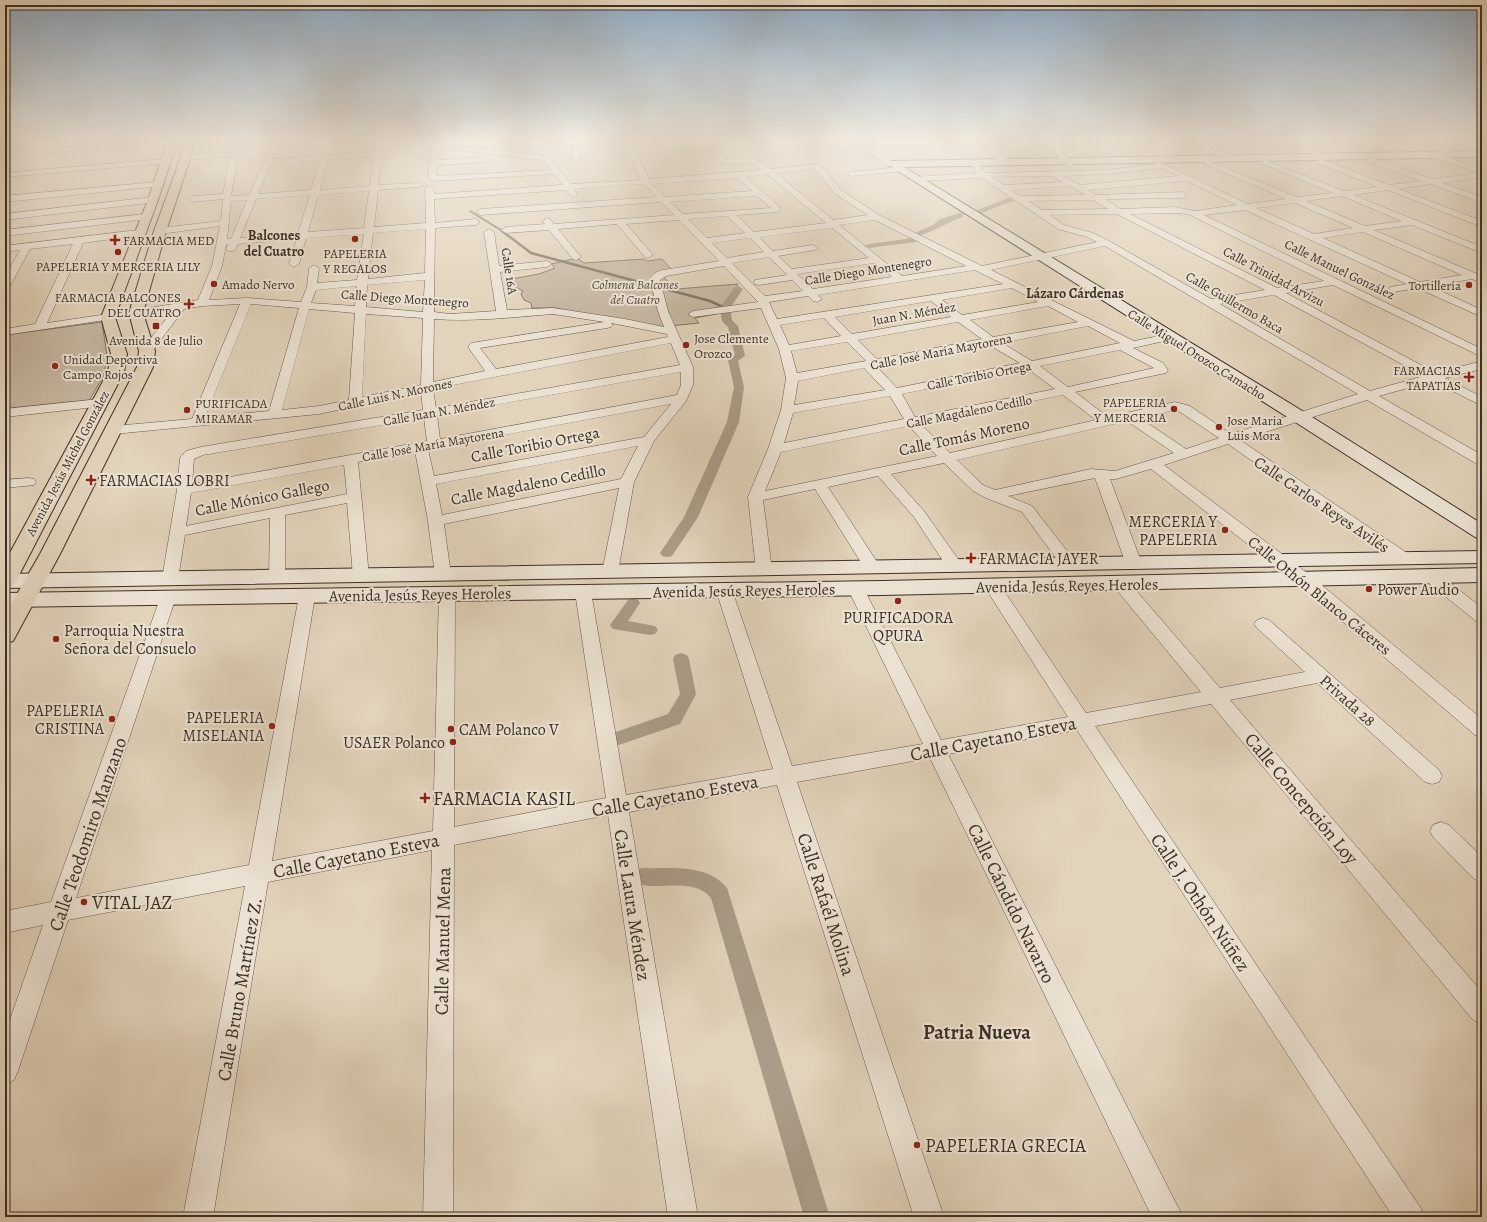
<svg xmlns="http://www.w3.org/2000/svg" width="1487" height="1222" font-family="Alegreya,serif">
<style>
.green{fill:#c6b7a2;stroke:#827464}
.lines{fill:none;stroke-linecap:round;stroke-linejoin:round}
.stream-far1{stroke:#7e7161;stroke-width:2}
.stream{stroke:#7e7161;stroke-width:2.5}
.canal{fill:#aa9c88;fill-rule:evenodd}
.street-casing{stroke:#66594b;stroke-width:1}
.secondary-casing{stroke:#3d3026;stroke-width:2}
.primary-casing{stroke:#3d3026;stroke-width:2}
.street{fill:#ece2d3;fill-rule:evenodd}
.secondary{fill:#ece2d3;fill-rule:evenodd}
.primary{fill:#e2d3bb;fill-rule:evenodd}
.poi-dot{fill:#8f2418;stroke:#ece2d3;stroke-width:1.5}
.labels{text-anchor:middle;stroke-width:4;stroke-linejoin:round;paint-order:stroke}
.far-poi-label{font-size:13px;fill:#3d3026;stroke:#ece2d3;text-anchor:start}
.far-street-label{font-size:13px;fill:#3d3026;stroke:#ece2d3}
.far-park-label{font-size:13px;font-style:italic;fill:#584b3f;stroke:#ece2d3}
.far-neighbourhood-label{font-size:14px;font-weight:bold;fill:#3d3026;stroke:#ece2d3}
.street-label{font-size:16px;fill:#3d3026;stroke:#ece2d3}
.poi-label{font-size:16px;fill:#3d3026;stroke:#ece2d3;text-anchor:start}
.near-street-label{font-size:19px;fill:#3d3026;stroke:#ece2d3}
.near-poi-label{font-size:19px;fill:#3d3026;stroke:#ece2d3;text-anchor:start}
.near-neighbourhood-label{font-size:20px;font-weight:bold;fill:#3d3026;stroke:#ece2d3}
</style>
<rect width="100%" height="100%" fill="#e2d3bb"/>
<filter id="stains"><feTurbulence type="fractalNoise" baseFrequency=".005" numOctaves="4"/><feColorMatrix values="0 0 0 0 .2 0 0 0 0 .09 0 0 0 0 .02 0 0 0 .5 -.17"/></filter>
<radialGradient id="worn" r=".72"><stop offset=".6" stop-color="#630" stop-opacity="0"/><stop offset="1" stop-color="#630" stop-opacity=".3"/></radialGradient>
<path class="green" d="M577,258l7,5 60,-4 3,2 15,-2 9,10 -7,9 13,11 61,-5 -22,30 -21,4 4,5 -39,4 -93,-16 -11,-3h-24l-1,-5 -7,-3 -3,-6 2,-3 -8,-4 -8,1 -1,-8 33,-6 16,-6 -4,-4z
M102,322l5,34 -3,19 -15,26 -84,9v-75z"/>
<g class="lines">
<path class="stream-far1" d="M470,211l34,21"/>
<path class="stream" d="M502,231l29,22 179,48 15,7"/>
<path class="canal" d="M1008,198h6l1,2 -33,13h-3l-4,-2z
M960,213h3v4c-16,5 -29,15 -46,19l-4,-2 20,-9 7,-6z
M913,238h3l1,2 -1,2 -47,6 -4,-2 4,-2z
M738,286l5,3 -13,19 2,12 6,6 7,30 -7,5 6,26 -5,35 -41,95 -26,39 -5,1 -5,-1 -2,-3 24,-36 43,-95 7,-35 -6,-27 7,-5 -7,-28 -6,-6 -2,-13 15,-21z
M633,598l5,2 2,3 -12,18 27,5 3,4 -3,4 -5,1 -37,-6 -3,-4 3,-4 15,-21z
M681,653l6,2 2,4 7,35 -16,30 -61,21 -6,-2 -3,-5 3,-5 55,-19 12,-20 -7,-35 2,-4z
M642,868c28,1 65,-5 85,20l103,329h-26l-93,-319c-19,-22 -52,-6 -76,-15l-3,-6 3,-6z"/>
<g class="street-casing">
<path id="street" d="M113,139h7l-2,7 -12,2 -101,8v-4l101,-8 6,-2z
M233,139h8l-2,12 31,-3 3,-9h7l-8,20 49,-3 5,-17h8l-5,16 46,-3 1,-10 -8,-3h26l151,17h3l23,28 70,-4 -18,-41h7l19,40 113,-9c-16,-13 -22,-4 -40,-7l-27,-24h8l24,20c21,-1 26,-4 43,10l50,-5 21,26 38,25 103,51 115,-24 -10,-5 -29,-8 -76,-51 -66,3h-3v-4l64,-4 -5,-7 4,-2h3l6,9 122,-3 48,-6 4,-2 89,42 38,-5 -80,-34v-4h3l88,36 36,-4 -71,-29 -1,-2 4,-2 79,31 34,-4 -61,-24 -1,-6 -4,-4 -98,2 -23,-16h66l2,2 -4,2h-50l11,8 89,-2 -15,-10c3,0 7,0 9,1 8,2 24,11 25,20l65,25 32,-4 -54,-19v-4h6l59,21 48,-6 -48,-16v-4h3l47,15v9l-40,6 40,14v6l-51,-19 -32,5 83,32v6l-94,-37 -35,5 129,52v6l-70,-28 -38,5 108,46v7l-10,-4 -42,7 52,24v7l-65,-29 -23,4 -4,-1 -1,-2 1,-2 17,-3 -162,-74 -41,5 278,134v7l-4,-1 -145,-70 -47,8 150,80 46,-12v8l-37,9 37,19v9l-49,-25 -54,15 103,59v10l-5,-1 -110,-64 -127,40 170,115 2,4 -2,4 -6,1 -6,-1 -170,-119 -64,21 147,111 171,143v18l-7,-2 -176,-151 -148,-115 -35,10h-6l32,85 -2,4 -6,1 -6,-1 -2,-4 -31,-86 -87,18 24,10 46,59 -2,4 -6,1 -6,-1 -42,-57 -36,-14 -13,-7 -29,-28 -53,11 33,37 39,55 -2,4 -6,1 -6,-1 -35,-53 -36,-41 -50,11 53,81 -2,4 -6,1 -6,-1 -52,-83 -52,11 9,70 -2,4 -6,1 -6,-1 -2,-4 -8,-73 20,-48 13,-39 5,-32 -7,-29 -18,-41 -68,9 -5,-3 5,-3 65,-9 -34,-36 -58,10 -6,4 8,31 25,56v18l-7,16 -32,40 -20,41 -16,90 -2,4 -6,1 -6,-1 -2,-4 17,-84 -175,36 7,51 -2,4 -6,1 -6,-1 -2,-4 -7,-54 -13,-70 -57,11 11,114 -2,4 -6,1 -6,-1 -2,-4 -6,-73 -62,12v62l-2,4 -6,1 -6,-1 -2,-4 1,-59 -85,17 -7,44 -2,4 -6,1 -6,-1 -2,-4 15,-89 3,-32 6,-7 15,-4 222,-37 -2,-18 -102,22 -205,20 -5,-1 -2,-3 2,-3 5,-1 78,-7 48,-115 -38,2 -18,3 -33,44h-8l-2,-2 31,-40 -36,5 -5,-3 5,-3 62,-10 14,-34 8,-40 -60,8 -5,-3 5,-3 61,-7 2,-22 -30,3 -4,-3 4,-3 30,-2 7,-38 -45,4 -4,-2 4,-2 46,-4zM383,143l48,5 -3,30 6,3 120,-7 9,11 -129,9 -1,-6 -4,-2 -4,2 1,35 -52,4 4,-37 41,-3 4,-2 -4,-2 -41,2 4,-29 8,-1 4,-2 -4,-2h-8zM437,148l106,12 8,10 -115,6 1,-11 50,-3 4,-2 -4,-2 -50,2zM268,153l-19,42 -18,1 7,-41zM374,156l-4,30 -50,4 8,-30zM320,160l-9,30 -53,4 12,-30zM1162,168l16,8 -98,9 -17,-9 44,-2zM815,169l20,25 33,21 -35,5 -57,-47zM767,174l59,49 -72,9 -17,-17 41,-3 2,-4 -1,-2 -33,-29zM1052,176l11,6 -59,3 -12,-8zM737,178l15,13 -87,6 -13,-13zM1187,181l50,24 -42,6 -20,-4 -55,2 -15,-10 78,-1 4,-3 -4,-3 -87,3 -8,-5zM644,184l13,13 -177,12 -4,3 4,3 181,-13 13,13 -120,9 -4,-5 -3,-1 -4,3 2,3 -39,3 -5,3 5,3 43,-3 24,29 3,1 5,-3 -23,-28 59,-5 28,33 3,1 5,-3 -27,-31 53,-4 40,41 -56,9c-6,1 -10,4 -13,9l8,32 6,16 -39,-8 -72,-11 -46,2 -7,-38 47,-5 5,-3 -5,-3 -48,5 -5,-34 -5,-3 -5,3 12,79 -46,3 -16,-2 1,-84 41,-3 4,-3 -4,-3 -41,4 -1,-24 132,-9 5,6 3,1 4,-3 -4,-5zM1070,186l15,9 -64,1 -10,-6zM369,191l-5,37 -56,4 10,-37zM310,195l-12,38 -58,5 16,-39zM757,196l14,12 -88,6 -13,-12zM1342,196l60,25 -37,5 -59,-25zM247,200l-16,39h-4l4,-38zM1093,200l15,9 -66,1 -14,-9zM1295,203l58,25 -39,6 -58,-26zM1175,213l13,1 136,67 -47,7 -147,-74zM1117,214l148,76 -54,9 -102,-58 -16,-8 -29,-8 -14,-10zM727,216l18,17 -38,5 -19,-19zM875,220l91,46 -64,10 -63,-51zM832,228l37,30 -77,11 -14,-13 37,-6 2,-2 -2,-2 -3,-1 -39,6 -14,-14zM426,229l-1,44 -57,6 5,-46zM1363,232l99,43 -42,7 -97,-44zM364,234l-7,46 -40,3 2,-15 -5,-3 -5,3 -2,19 -6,15 -54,-4 -38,2 13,-34 4,-21 2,-1 -2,5 2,2h6l4,-7 59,-5 -8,25 5,3 5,-3 7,-26zM750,238l14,14 -37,6 -15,-15zM1105,246l253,148 -127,40 -41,-28 -15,-4 -67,15 -33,-25 91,-19 2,-3 -5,-7 -30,-15 40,-9 2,-2 -2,-2 -4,-1 -35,7 -143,-71zM769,257l18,18 -32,5 -1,2 1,2 4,1 33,-5 11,11 -38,5 -33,-33zM875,263l17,14 -79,12 -16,-15zM975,270l28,14 -226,35 -8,-17 39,-6 5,5 4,1 5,-3 -4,-4zM425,280l-2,32 -57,-5 1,-22zM357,286l-2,20 -44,-3 5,-13zM1012,288l26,14 -76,13 -20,-15zM1274,295l150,81 -54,15 -150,-87zM931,301l20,16 -99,17 -17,-17zM251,304l48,4 -30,103 -64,6zM1048,306l30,16 -85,15 -23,-17zM309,309l46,4 -6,87 -30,6 -37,4zM366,314l57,4 -2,67 -59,12zM553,314l51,8 -133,21 -3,4 17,24 -52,11 1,-63c40,3 80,-2 119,-5zM824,318l17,18 -52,9 -9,-20zM958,322l24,17 -105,20 -19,-19zM611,323l56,11 1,3 -172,32 -16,-21 127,-20 4,-1 2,-2zM1088,326l32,17 -88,18 -30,-18zM847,342l19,19 -69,12 -6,-22zM671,343l9,22 -244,43 -3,-19zM989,345l31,18 -123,25 -21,-22zM1120,350l34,18 -86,19 -28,-21zM864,368l21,22 -91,15 4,-24zM1028,369l27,20 -140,28 -13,-23zM681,372v13l-4,10 -237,44 -3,-24zM1063,395l33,25 -146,33 -29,-29zM890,396l14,23 -120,24 9,-30zM671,404l-27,33 -210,39 -6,-27zM1175,410l5,2 39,26 -33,11 -46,-31zM424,418l3,23 -235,43 2,-25 9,-4zM1127,421l47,32 -59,18 -24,-2 -96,21 -12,-5 -26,-25zM909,426l28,30 -172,35 16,-39zM638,446l-17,33 -179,36 -6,-31zM344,465l3,29 -161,32 5,-33z
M496,139c11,0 39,-2 47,4l-4,2 -40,-4z
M573,139h24l-17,4v17l-4,2 -4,-2z
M771,139h9l19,13 -1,2h-6z
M847,139h9l40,25 -1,2h-6z
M975,139h8l26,22v4h-6z
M1041,139h7l25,23v4h-6z
M1418,139h9l11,6h36l4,2 -4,2h-27l8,5 -4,2z
M166,159l4,2 -1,2 -164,14v-4z
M900,167h3v4l-52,5 -4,-2 4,-2z
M158,182l4,2 -1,2 -156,16v-6z
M153,197l3,1 1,2 -1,2 -151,18v-6z
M145,214l4,3 -1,2 -143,17v-6z
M139,230l5,3 -2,2 -59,8 -36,80 61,-9 5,3 -1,2 -107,16v-6l30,-5 38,-80 -43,5 -20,37 -5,3v-12l15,-27 -15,2v-6z
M100,399l4,1 2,3 -2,3 -99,11v-8z
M29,478l5,1 2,3 -2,3 -29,3v-8z
M1432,572l6,1 44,35v15l-6,-2 -50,-40 -2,-4 2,-4z
M1121,579l6,1 93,108 85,-16 -48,-44 -3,-4 3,-4 6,-2 6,2 170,150 3,6 -3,6 -7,2 -7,-2 -108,-99 -87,17 252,292v32l-9,-4 -262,-316 -116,22 325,481 5,10h-32l-316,-487 -129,24 235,463h-31l-222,-459 -133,24 147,435h-30l-137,-432 -148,27 69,405h-30l-60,-402 -154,30 -1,372h-30l9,-367 -164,32 -55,335h-30l62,-331 -177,34 -50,151 -4,9 -9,4v-50l38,-109 -38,8v-22l46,-9 111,-309 6,-1 6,1 2,4 -100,301 173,-33 50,-269 2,-4 6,-1 6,1 2,4 -43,265 161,-30 6,-237 2,-4 6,-1 6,1 2,4 -1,233 152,-29 -31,-206 2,-4 6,-1 6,1 2,4 35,203 147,-26 -57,-179 2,-4 6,-1 6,1 2,4 60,176 131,-22 -75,-155 2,-4 6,-1 6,1 2,4 77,151 127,-23 -84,-131 2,-4 6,-1 6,1 88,131 115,-21 -86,-104 -2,-4 2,-4z
M1441,822l8,3 33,32v25l-8,-3 -41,-42 -3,-6 3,-6z"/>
</g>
<g class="secondary-casing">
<path id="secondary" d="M1482,151v6l-578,10 400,245 178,112v15l-7,-2 -183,-117 -405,-256 5,-3z
M1482,551v12l-1477,25v-14z
M1482,568v14l-600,13 -877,12v-14l877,-12z"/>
</g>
<g class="primary-casing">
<path id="primary" d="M168,139h10l-20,61 -43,117 12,37 -3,18 -108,209 -4,5 -7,2v-26l103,-190 3,-18 -10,-37 47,-117z
M185,139h10l-8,29 -21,63 -23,82 12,38 -2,16 -93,187 -47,87 -8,2v-28l35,-61 97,-187 2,-16 -10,-38 25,-82 23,-63z"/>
</g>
<use href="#street" class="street"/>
<use href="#secondary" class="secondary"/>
<use href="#primary" class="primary"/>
</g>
<linearGradient id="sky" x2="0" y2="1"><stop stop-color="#8faac2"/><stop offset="0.45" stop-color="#f2ebe0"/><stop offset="1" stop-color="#f2ebe0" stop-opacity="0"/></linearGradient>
<rect width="1487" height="310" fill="url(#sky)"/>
<g class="poi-dot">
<circle cx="355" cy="239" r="4"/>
<path d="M113 234h4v4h4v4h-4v4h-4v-4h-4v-4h4z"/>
<circle cx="118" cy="252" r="4"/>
<circle cx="214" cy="284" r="4"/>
<circle cx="1469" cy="285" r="4"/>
<path d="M187 298h4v4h4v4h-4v4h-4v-4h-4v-4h4z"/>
<rect x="152" y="322" width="8" height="8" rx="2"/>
<circle cx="686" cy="345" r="4"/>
<circle cx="55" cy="366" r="4"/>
<path d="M1467 371h4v4h4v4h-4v4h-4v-4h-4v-4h4z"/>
<circle cx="1174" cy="409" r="4"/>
<circle cx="187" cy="410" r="4"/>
<circle cx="1219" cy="427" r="4"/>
<path d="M89 474h4v4h4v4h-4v4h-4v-4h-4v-4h4z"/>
<circle cx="1225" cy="530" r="4"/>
<path d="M969 552h4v4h4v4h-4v4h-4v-4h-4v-4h4z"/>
<circle cx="1369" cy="589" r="4"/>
<circle cx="898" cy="601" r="4"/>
<circle cx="56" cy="639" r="4"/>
<circle cx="112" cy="719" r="4"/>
<circle cx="272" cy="726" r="4"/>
<circle cx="451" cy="729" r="4"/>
<circle cx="453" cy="742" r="4"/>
<path d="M423 792h4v4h4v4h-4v4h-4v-4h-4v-4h4z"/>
<circle cx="84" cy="902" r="4"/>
<circle cx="917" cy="1145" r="4"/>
</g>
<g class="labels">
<g class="far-poi-label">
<text x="123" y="245">FARMACIA MED</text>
<text x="355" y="258" text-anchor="middle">PAPELERIA<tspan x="355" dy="15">Y REGALOS</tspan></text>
<text x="118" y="271" text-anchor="middle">PAPELERIA Y MERCERIA LILY</text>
<text x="222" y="289">Amado Nervo</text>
<text x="1461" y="290" text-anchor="end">Tortillería</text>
<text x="181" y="302" text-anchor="end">FARMACIA BALCONES<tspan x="181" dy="15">DEL CUATRO</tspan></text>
<text x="694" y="343">Jose Clemente<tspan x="694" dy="15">Orozco</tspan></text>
<text x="156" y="345" text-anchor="middle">Avenida 8 de Julio</text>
<text x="63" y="364">Unidad Deportiva<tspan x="63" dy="15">Campo Rojos</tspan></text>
<text x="1461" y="375" text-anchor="end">FARMACIAS<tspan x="1461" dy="15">TAPATIAS</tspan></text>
<text x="1166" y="407" text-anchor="end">PAPELERIA<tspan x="1166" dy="15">Y MERCERIA</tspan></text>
<text x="195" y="408">PURIFICADA<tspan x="195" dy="15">MIRAMAR</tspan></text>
<text x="1227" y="425">Jose Maria<tspan x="1227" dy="15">Luis Mora</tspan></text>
</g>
<g class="far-street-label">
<text transform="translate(1340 269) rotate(26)" y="5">Calle Manuel González</text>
<text transform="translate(868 270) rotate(-9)" y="5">Calle Diego Montenegro</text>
<text transform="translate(510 271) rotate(81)" y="5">Calle 16A</text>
<text transform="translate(1274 276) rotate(28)" y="5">Calle Trinidad Arvizu</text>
<text transform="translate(405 298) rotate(4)" y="5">Calle Diego Montenegro</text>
<text transform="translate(1235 302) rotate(30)" y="5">Calle Guillermo Baca</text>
<text transform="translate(914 313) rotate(-10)" y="5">Juan N. Méndez</text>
<text transform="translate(941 351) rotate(-11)" y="5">Calle José María Maytorena</text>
<text transform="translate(1197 354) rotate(32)" y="5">Calle Miguel Orozco Camacho</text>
<text transform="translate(979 375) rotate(-11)" y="5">Calle Toribio Ortega</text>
<text transform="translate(395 394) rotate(-12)" y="5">Calle Luis N. Morones</text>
<text transform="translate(439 411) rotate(-10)" y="5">Calle Juan N. Méndez</text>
<text transform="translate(969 411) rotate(-11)" y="5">Calle Magdaleno Cedillo</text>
<text transform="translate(433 444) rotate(-10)" y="5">Calle José María Maytorena</text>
<text transform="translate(67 463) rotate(-62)" y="5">Avenida Jesús Michel González</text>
</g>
<g class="far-park-label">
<text x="635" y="289">Colmena Balcones<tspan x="635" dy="15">del Cuatro</tspan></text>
</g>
<g class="far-neighbourhood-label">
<text x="274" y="240">Balcones<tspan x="274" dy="16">del Cuatro</tspan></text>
<text x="1075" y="298">Lázaro Cárdenas</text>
</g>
<g class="street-label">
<text transform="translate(964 436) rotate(-12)" y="6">Calle Tomás Moreno</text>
<text transform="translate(535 444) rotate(-11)" y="6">Calle Toribio Ortega</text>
<text transform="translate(528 484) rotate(-11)" y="6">Calle Magdaleno Cedillo</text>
<text transform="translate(262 497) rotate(-11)" y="6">Calle Mónico Gallego</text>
<text transform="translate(1322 504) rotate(34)" y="6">Calle Carlos Reyes Avilés</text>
<text transform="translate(1067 585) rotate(-1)" y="6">Avenida Jesús Reyes Heroles</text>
<text transform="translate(744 590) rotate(-1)" y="6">Avenida Jesús Reyes Heroles</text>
<text transform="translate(420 594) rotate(-1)" y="6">Avenida Jesús Reyes Heroles</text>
<text transform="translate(1320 595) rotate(39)" y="6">Calle Othón Blanco Cáceres</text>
<text transform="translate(1348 700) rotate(42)" y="6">Privada 28</text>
</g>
<g class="poi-label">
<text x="99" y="486">FARMACIAS LOBRI</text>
<text x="1217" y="527" text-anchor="end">MERCERIA Y<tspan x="1217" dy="18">PAPELERIA</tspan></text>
<text x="979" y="564">FARMACIA JAYER</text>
<text x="1377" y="595">Power Audio</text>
<text x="898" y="623" text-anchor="middle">PURIFICADORA<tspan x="898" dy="18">QPURA</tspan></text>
<text x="64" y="636">Parroquia Nuestra<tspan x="64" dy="18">Señora del Consuelo</tspan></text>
<text x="104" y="716" text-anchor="end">PAPELERIA<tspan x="104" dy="18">CRISTINA</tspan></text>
<text x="264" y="723" text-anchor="end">PAPELERIA<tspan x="264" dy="18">MISELANIA</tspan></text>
<text x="459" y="735">CAM Polanco V</text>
<text x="445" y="748" text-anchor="end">USAER Polanco</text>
</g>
<g class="near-street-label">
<text transform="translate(993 738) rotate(-11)" y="7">Calle Cayetano Esteva</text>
<text transform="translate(675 795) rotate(-10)" y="7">Calle Cayetano Esteva</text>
<text transform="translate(1302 798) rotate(50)" y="7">Calle Concepción Loy</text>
<text transform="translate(87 834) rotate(-71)" y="7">Calle Teodomiro Manzano</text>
<text transform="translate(356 855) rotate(-11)" y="7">Calle Cayetano Esteva</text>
<text transform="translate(1201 902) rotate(56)" y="7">Calle J. Othón Núñez</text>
<text transform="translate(1012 903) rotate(64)" y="7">Calle Cándido Navarro</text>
<text transform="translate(827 904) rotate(72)" y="7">Calle Rafaél Molina</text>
<text transform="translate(633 905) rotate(81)" y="7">Calle Laura Méndez</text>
<text transform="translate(442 941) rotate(-89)" y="7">Calle Manuel Mena</text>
<text transform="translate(239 989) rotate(-80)" y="7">Calle Bruno Martínez Z.</text>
</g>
<g class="near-poi-label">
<text x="433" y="805">FARMACIA KASIL</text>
<text x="92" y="909">VITAL JAZ</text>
<text x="925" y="1152">PAPELERIA GRECIA</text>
</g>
<g class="near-neighbourhood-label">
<text x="977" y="1039">Patria Nueva</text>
</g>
</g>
<rect width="1487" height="1222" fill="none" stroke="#e2d3bb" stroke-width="20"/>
<rect x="6" y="6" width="1475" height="1210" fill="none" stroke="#3d3026" stroke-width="2"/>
<rect x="10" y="10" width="1467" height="1202" fill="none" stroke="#3d3026"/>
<rect width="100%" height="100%" filter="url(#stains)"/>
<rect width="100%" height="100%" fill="url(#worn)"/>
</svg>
